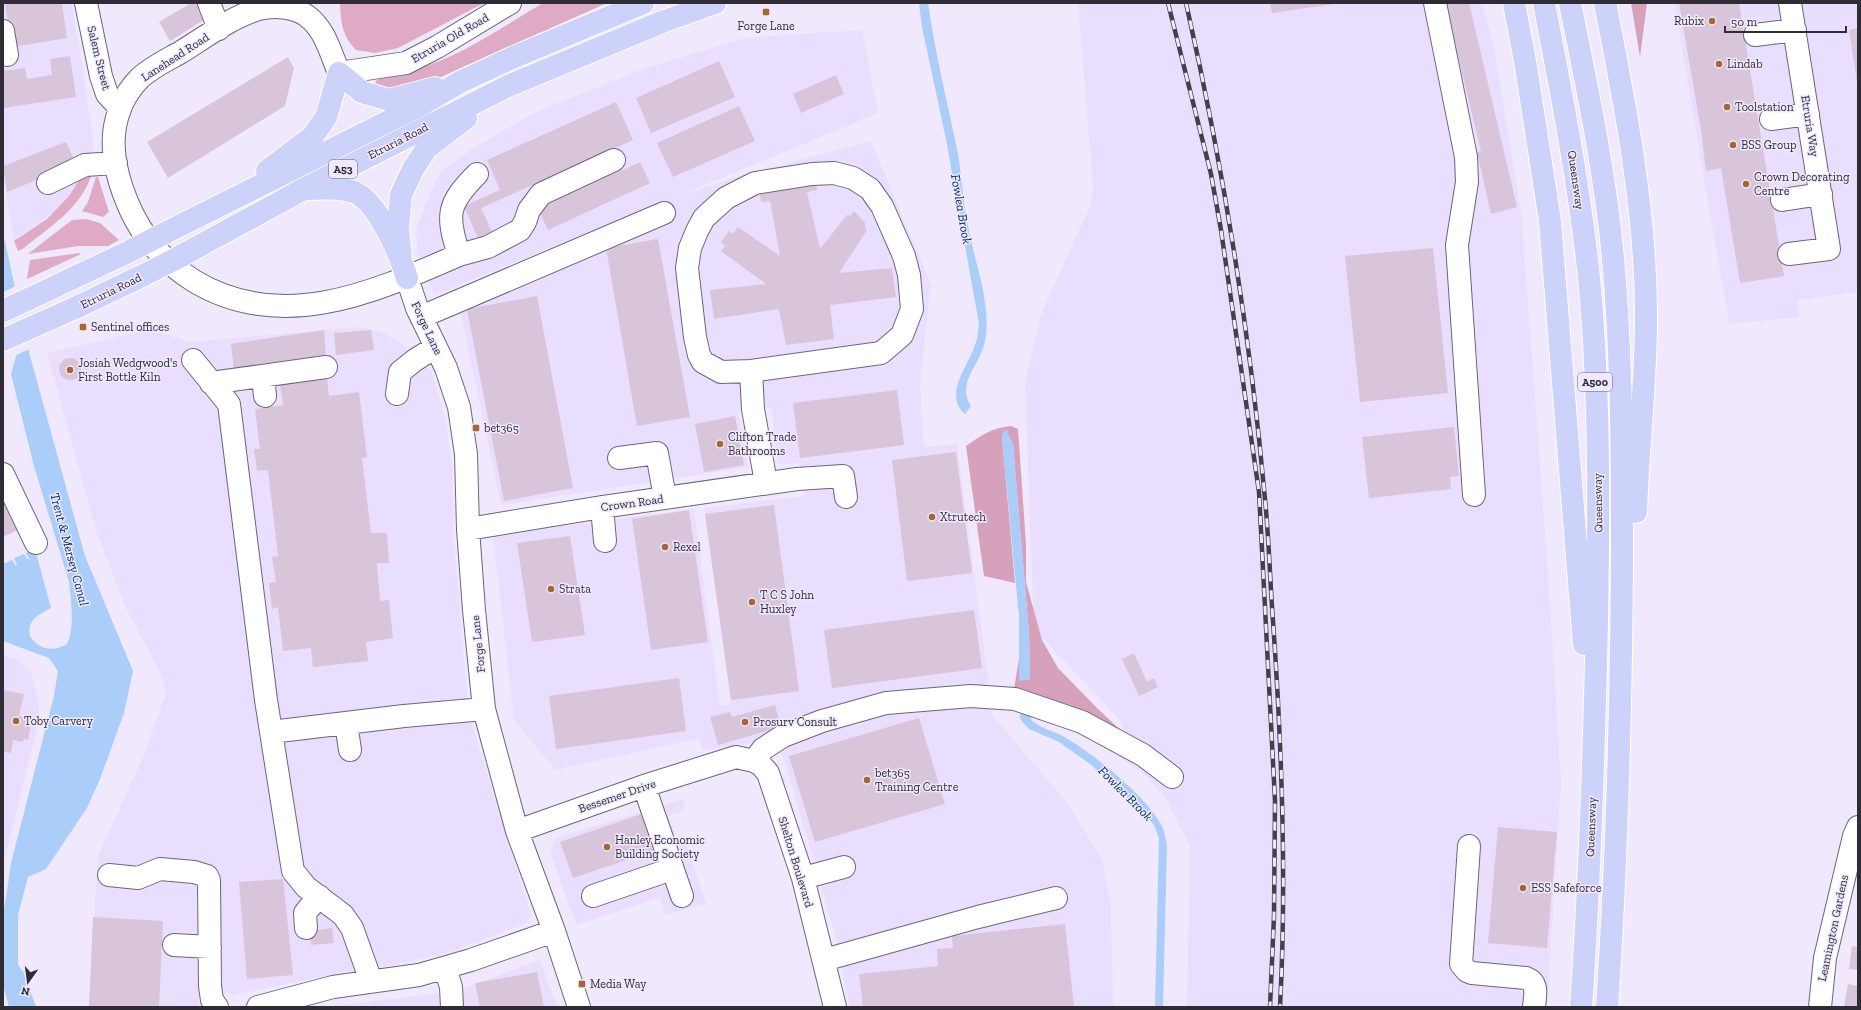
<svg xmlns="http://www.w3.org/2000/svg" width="1861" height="1010" font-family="'Zilla Slab',serif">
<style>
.built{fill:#e9defe}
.green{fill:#dfaac4}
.forest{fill:#d6a1bb}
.water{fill:#aacdf9}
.pier{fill:#f0e9fe}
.building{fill:#d8c5d9}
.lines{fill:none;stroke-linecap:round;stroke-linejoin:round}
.minor-casing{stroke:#6c657a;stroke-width:24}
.highway-casing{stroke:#fff;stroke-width:24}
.minor{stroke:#fff;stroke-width:22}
.highway{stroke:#ccd2f9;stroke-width:22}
.rail-casing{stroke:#43404a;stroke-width:4.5}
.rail{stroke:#f0e9fe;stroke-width:3;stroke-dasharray:9;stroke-linecap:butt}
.highway-bridge-casing{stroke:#fff;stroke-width:24;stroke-linecap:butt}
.highway-bridge{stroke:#ccd2f9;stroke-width:22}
.poi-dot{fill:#a76630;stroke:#f0e9fe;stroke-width:1.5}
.labels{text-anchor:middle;stroke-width:3;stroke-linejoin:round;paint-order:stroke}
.shield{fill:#f0e9fe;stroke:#696571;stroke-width:1}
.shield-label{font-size:11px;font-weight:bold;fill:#2f2c35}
.poi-label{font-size:12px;fill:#2f2c35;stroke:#f0e9fe;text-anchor:start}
.street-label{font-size:12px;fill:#2f2c35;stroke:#f0e9fe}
.water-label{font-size:13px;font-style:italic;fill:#003062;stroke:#f0e9fe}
</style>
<rect width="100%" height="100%" fill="#f0e9fe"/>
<path class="built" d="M3,3h69l20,127 2,25 -17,40 -63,46 -11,-64z
M1078,3h404l12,44 28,172 28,383 11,180 -14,225h-360l3,-161 -24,-47 -21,-24 -28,-20 9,-19 -5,-15 -87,-92 -9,-247 16,-68 50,-110 2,-16z
M1674,3h184v289l-61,8 2,17 -70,7z
M862,30l16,83 -207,86 61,-21 139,-37 60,143 -11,102 4,61 33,-3 36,272 74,87 35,56 9,45 2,103h-263l-16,-76 -51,-176 -26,-12 -14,1 -41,7 -2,-13 -145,32 -41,-50 -21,-185 201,-26 26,197 11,-2 -27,-196 100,-12 -5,-33 -21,1 -7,-57 -33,4 10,56 -247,38 -41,-195 205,-87 -3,-21 -227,93 -18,-41 -1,-23 11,-31 14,-29 29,-21 66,-38 110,-44 99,-30z
M360,327l24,6 16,9 32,30 13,47 7,46 2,74 13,157 4,25 60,194 -5,8 -72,28 -61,14 -54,8 -106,22 -13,-8 -20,-2 -2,22h-109l9,-151 47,-103 21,-60 -4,-17 -36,-68 -29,-74 -50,-181 102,-23 42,12z
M3,655l15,5 12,11 9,29v20l-36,146z
M683,799l2,11 -16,6 8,26 8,-2 21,64 -41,11 -5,-18 -84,28 -26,-74 5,-13z
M540,960l17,47h-231l129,-16z"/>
<path class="green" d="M340,3h144l-86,45 -23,5 -19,-3c-14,-15 -15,-26 -16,-47z
M543,3h64l-173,77 -44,12 -14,-5 -1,-4c7,-14 38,-12 51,-17 42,-14 79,-41 117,-63z
M86,170l7,1c-12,38 -40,53 -69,77l-6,3 -4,-10 33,-22 22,-23z
M96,177h2l11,35 -6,5 -21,-6 6,-9z
M86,219l14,4 19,17 -11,6h-30l-50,8 44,-34z
M79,253l2,1 -54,25 3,-19z"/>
<path class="forest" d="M1631,3h16l-7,54z
M1011,426l7,3 8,115v38l16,58 16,28 39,40 52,49c-45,-29 -82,-57 -135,-68l5,-30v21l11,-1 -1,-45 -16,-190 -11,-7 13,146 -31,-7 -18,-130c16,-11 25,-18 45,-20z"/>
<path class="water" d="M919,3h9c7,51 20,101 30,151 4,24 5,49 10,72 5,29 16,57 18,86 1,12 1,25 -3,36 -7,21 -26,36 -12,58l-6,8c-23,-19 5,-50 11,-72 2,-5 2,-12 3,-18l-33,-185 -24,-112z
M3,233l27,123 55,200 48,115 -9,42 -24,66 -13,29 -41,61 -18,8 -10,38v50l6,8 12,34h-27l-6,-23v-68l4,-25 4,-28 43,-167 4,-25 -9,-13 -46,-17v-81l32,-11 16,59c-13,7 -24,12 -21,28 8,14 24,16 37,8 8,-16 4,-45 2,-62l-35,-116 -23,-92 6,-21 -14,-66z
M1007,430l6,14 16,190 1,45 -11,2v-64l-17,-180 1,-5z
M1025,713l6,2v5c10,9 24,11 35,18 29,17 81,59 96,88 3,7 4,14 5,21l-4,160h-8l4,-169 -5,-13 -16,-18 -48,-43 -31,-22 -30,-13 -9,-10v-5z"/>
<path class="pier" d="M16,286l14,63 -16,7 -11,-64z
M28,548l1,3 -3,2 3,6h-2l-3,-5 -10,4 3,7h-2l-3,-5 -9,4v-4z"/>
<path class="building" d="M5,3h57l5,35 -55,9z
M191,3h7l9,15 -37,23 -11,-19z
M1270,3h64v1l-62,9z
M1445,3h24l48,204 -26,7 -14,-62 4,-1z
M1679,3h60l45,273 -44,7 -19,-115 -15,3 -5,-41z
M1858,28v54h-1l-8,-52z
M70,56l6,41 -73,11v-37l22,-3 2,11 25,-4 -2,-16z
M288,57l6,11 -9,38 -117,72 -21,-36z
M719,61l16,36 -84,36 -15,-35z
M836,75l8,19 -43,19 -8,-19z
M616,102l17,38 -152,68 11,24 -14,6 -14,-32 36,-16 -13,-30z
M739,106l16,35 -82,36 -16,-34z
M66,142l10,22 -69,28 -4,-26z
M640,162l10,21 -102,47 -10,-21z
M815,178l2,12 -10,2 13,57 27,-34 3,1 4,-5 11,12v4l2,3 -28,43 53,-5 4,29 -66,8 4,34 -48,6 -7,-36 -65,10 -4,-29 56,-6 -45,-33 4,-5 -4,-4 8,-11 4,3 5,-7 42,29 -10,-55 -9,1 -2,-15z
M658,239l32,178 -53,9 -31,-178z
M1433,248l15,145 -88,9 -15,-146z
M537,296l36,192 -69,13 -37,-192z
M324,330l2,28 -92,12 -3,-26z
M371,330l3,20 -38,5 -2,-22z
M59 369a11 11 0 1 1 22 0a11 11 0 1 1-22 0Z
M327,378l2,18 30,-4 8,65 -5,1 9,75h16l2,30h-12l3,38 9,-1 4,38 -27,4 2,19 -55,6 -2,-19 -28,3 -5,-44 -6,2 -3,-26 7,-1 -4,-25 6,-1 -10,-86 -11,1 -3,-22h6l-5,-40 28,-4 -3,-21z
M897,390l7,55 -104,13 -7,-55z
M735,416l9,49 -40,7 -9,-48z
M1454,427l5,49 -9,1 1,12 -82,9 -7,-61z
M956,452l16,121 -65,8 -15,-121z
M3,494l17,35 -17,8z
M774,505l25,186 -68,9 -26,-186z
M689,510l19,132 -57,8 -19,-131z
M570,536l15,99 -53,7 -15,-99z
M974,610l8,58 -150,20 -8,-58z
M1134,653l13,29 7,-4 4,9 -19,9 -17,-37z
M679,678l7,53 -130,18 -7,-53z
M3,690l21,4 -5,22 10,2 -1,5 3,1 -3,16 -4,-1 -2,3 -9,-2 -2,13 -8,-2z
M775,705l6,22 -63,18 -8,-28 20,-5 2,5z
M919,718l26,86 -130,38 -26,-86z
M641,814l12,37 -80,27 -13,-36z
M1498,827l59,5 -10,116 -59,-5z
M283,879l10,96 -46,4 -8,-97z
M93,917l70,4 -4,86h-70z
M1065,924l9,83h-211l-4,-33 79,-8 -1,-17 16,-1 -1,-12z
M332,928l2,15 -23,2 -1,-14z
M1852,946l6,1v23l-9,-1z
M537,972l7,35h-64l-5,-24z
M1848,984l10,2v21h-14z"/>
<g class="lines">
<g class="minor-casing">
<path id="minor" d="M86,3l15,73 6,18 13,14
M209,3l10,26
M1435,3l31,154 1,25 -10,63 17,250
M3,31l4,24
M1755,35l40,-5
M1771,119l37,-5
M477,174c-30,30 -31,41 -18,81 -85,37 -177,79 -265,26 -27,-17 -48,-39 -62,-68 -15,-32 -26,-70 -12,-104 3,-10 12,-23 19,-30 11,-11 28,-19 42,-27 23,-14 52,-36 78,-43 15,-4 36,-2 48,7 18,13 24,38 32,57l67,-10 31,-16 73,-44
M48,183l37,-18 31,-2
M1782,200l39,-6
M1789,254l40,-5 -39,-246
M459,255l29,-8 32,-17 5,-8 4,-12 12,-16 73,-34
M407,278l10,30 29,60 13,39 7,47 2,75 6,81 10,99 33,122 37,100 25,76
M421,317l243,-104
M193,360l36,44 37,296 27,171 13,16 37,28 9,13 19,53
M751,371l130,-18 21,-18 10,-26 -3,-34 -5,-19 -22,-50 -12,-17 -17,-11 -19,-5 -22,1 -57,9 -29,15 -22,20 -7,13 -7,17 -3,20 8,69 4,18 4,7 18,10 30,-1 2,38 13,74
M263,376l2,20
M211,383l115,-16
M397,394l3,-22 15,-12 21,-13
M619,458l38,-5 8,45
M3,474l33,69
M602,507l3,34
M468,529l134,-22 195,-28 46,-3 3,21
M346,723l4,27
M271,732l133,-16 80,-7
M754,761l9,-12 20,-13 39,-15 64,-18 85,-7 44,3 67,23 61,33 29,22
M644,786l38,110
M517,831l127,-45 92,-29 18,4 7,4 7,8 35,105 32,129
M1469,846l-8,118 6,7 5,2 54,5c13,5 9,17 8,29
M109,875l29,3 22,-9 34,3 13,4 2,4 1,106 2,14 5,7
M803,878l41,-11
M593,896l79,-27
M306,928l-1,-15 14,-17
M174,945l36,2
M824,960l154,-43 78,-19
M445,968l6,19 1,20
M258,1007l75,-20 86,-12 52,-15 83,-29
M1820,1007l5,-49 29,-122 4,-9"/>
</g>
<g class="highway-casing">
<path id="highway" d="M1514,3l12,64 24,154 34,423
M1544,3c17,88 34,176 44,265 12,116 11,237 9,354 -3,129 -7,257 -16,385
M1570,3c17,84 35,169 43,255 9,101 9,202 9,303 -1,149 -5,298 -15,446
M1605,3c20,101 40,203 41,306 1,67 -8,135 -10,203
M267,171l46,-35 13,-19 13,-44 23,19 27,8 46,-12
M307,189c15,0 38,-3 51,5 22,13 42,61 49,84
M165,233l254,-127 41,-24 54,-25 129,-54
M181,256l121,-66 206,-104 154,-64 53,-19
M401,260l-3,-32 3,-33 12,-26 14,-21 39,-30
M3,311l123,-58
M3,340l72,-32 69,-33"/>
</g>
<use href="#minor" class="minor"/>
<use href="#highway" class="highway"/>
<g class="rail-casing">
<path id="rail" d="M1168,3l43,171 10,56 38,262 16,309 -1,115 -4,91
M1186,3c37,163 64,330 79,496 4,41 5,82 8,122 9,128 14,257 7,386"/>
</g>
<use href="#rail" class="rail"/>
<g class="highway-bridge-casing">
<path id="highway-bridge" d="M126,253l39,-20
M144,275l37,-19"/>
</g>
<use href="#highway-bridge" class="highway-bridge"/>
</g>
<g class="poi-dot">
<rect x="762" y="8" width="8" height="8" rx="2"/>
<circle cx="1712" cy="21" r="4"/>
<circle cx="1719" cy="64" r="4"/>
<circle cx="1727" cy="107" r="4"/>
<circle cx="1733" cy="145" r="4"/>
<circle cx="1746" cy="184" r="4"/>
<rect x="79" y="323" width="8" height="8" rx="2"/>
<circle cx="70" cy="370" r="4"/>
<rect x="472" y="424" width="8" height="8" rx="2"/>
<circle cx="720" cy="444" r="4"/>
<circle cx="932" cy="517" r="4"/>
<circle cx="665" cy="547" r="4"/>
<circle cx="551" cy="589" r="4"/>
<circle cx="752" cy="602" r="4"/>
<circle cx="16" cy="721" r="4"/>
<circle cx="745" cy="722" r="4"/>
<circle cx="867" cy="780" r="4"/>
<circle cx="607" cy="847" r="4"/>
<circle cx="1523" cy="888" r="4"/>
<rect x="578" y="980" width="8" height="8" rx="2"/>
</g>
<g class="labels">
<g class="shield">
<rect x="329" y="160" width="28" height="18" rx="3"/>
<rect x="1578" y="373" width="34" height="18" rx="3"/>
</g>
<g class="shield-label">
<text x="343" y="173">A53</text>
<text x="1595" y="386">A500</text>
</g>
<g class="poi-label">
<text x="1704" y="25" text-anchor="end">Rubix</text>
<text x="766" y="30" text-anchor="middle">Forge Lane</text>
<text x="1727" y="68">Lindab</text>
<text x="1735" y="111">Toolstation</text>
<text x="1741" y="149">BSS Group</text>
<text x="1754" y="181">Crown Decorating<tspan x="1754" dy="14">Centre</tspan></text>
<text x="91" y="331">Sentinel offices</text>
<text x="78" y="367">Josiah Wedgwood's<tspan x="78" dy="14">First Bottle Kiln</tspan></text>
<text x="484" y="432">bet365</text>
<text x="728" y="441">Clifton Trade<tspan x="728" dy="14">Bathrooms</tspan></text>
<text x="940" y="521">Xtrutech</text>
<text x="673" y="551">Rexel</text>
<text x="559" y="593">Strata</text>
<text x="760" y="599">T C S John<tspan x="760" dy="14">Huxley</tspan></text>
<text x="24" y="725">Toby Carvery</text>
<text x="753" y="726">Prosurv Consult</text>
<text x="875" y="777">bet365<tspan x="875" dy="14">Training Centre</tspan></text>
<text x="615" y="844">Hanley Economic<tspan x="615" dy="14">Building Society</tspan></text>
<text x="1531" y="892">ESS Safeforce</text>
<text x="590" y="988">Media Way</text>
</g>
<g class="street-label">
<text transform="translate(450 38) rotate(-30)" y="4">Etruria Old Road</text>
<text transform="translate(175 57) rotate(-33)" y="4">Lanehead Road</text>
<text transform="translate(99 58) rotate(76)" y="4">Salem Street</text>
<text transform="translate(1810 126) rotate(81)" y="4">Etruria Way</text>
<text transform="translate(398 141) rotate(-27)" y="4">Etruria Road</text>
<text transform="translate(1576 180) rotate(82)" y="4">Queensway</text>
<text transform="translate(111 291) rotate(-26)" y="4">Etruria Road</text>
<text transform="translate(427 328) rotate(65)" y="4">Forge Lane</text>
<text transform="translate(632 503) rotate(-8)" y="4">Crown Road</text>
<text transform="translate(1598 503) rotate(-91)" y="4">Queensway</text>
<text transform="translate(478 644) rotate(-96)" y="4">Forge Lane</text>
<text transform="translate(617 796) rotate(-19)" y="4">Bessemer Drive</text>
<text transform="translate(1591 827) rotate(-88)" y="4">Queensway</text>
<text transform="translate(796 862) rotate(73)" y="4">Shelton Boulevard</text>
<text transform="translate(1833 928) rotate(-78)" y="4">Leamington Gardens</text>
</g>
<g class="water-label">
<text transform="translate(962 209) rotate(80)" y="5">Fowlea Brook</text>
<text transform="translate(70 549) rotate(75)" y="5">Trent &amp; Mersey Canal</text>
<text transform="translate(1126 793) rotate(45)" y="5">Fowlea Brook</text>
</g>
</g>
<rect width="1861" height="1010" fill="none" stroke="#2f2c35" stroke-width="8"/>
<g transform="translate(28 982) rotate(194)" stroke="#f0e9fe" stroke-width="3" paint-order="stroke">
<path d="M0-3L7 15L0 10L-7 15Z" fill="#2f2c35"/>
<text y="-6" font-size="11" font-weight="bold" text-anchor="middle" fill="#2f2c35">N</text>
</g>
<path d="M1725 26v6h121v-6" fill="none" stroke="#2f2c35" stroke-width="2"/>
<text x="1731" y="26" font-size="12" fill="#2f2c35" stroke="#f0e9fe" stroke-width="3" paint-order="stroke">50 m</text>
</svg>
